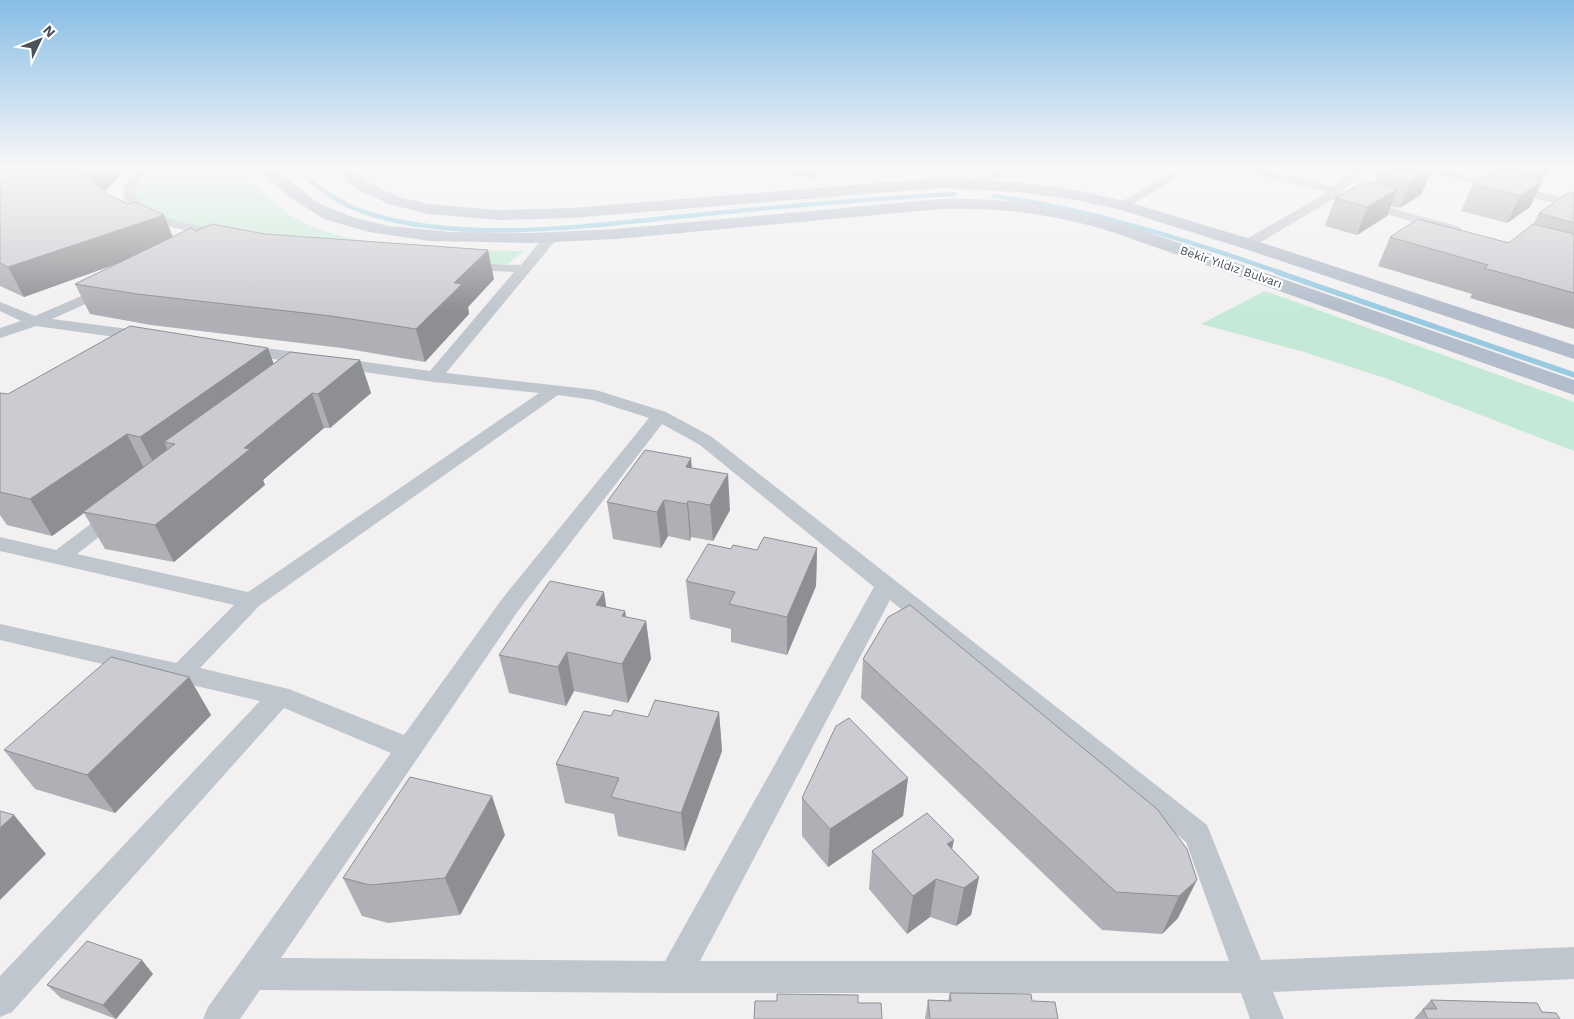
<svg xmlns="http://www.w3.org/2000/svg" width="1574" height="1019" font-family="'Work Sans',sans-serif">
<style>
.green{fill:#c4ead7}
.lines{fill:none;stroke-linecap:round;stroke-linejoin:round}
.stream-far1{stroke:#97cae1;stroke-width:4.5}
.stream{stroke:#97cae1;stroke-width:5.5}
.minor{fill:#c0c6cd;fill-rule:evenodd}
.primary{fill:#b3bdcb;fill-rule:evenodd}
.wall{fill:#afafb5}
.shaded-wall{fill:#8e8f93}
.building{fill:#cbccd2;stroke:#8e8f93}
.labels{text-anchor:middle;stroke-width:4.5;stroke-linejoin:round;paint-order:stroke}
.far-street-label{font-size:12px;fill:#4a515b;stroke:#fff}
</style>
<rect width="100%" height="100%" fill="#f2f0f0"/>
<path class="green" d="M152,169h87c16,16 41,42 61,52 69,33 150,28 224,30l-17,13 -38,4 -311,-46 -24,-24 5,-19z
M1265,291l309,111v49l-186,-72 -84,-27 -103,-28z"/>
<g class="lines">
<path class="stream-far1" d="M297,169c21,20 42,35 70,44 95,31 220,13 319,3 89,-9 179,-17 268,-22
M994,196c99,14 193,44 287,77"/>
<path class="stream" d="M1277,272l297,103"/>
<path class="minor" d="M138,169h11l-13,16 -1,11c22,26 63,29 94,36l2,3 -2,3 -4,1c-34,-8 -80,-12 -102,-42l2,-13z
M765,169c13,0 46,-2 56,7l-6,3 -45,-7z
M1002,169h16l-39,16 -4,1 -6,-3 2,-2z
M1178,169h13l-65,39h-8l-2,-3z
M1240,169h19l75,18 18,-18h11l-23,25 120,33 2,3 -6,4 -123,-35 -80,48h-10l-1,-3 1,-3 85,-49 -87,-21z
M1422,169h19l133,31v8l-151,-37z
M1555,169h19v6l-18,-4z
M550,234l5,1 1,3 -1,3 -109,132 150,17 70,22 46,25 495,388 54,135 313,-13v32l-301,13 11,27h-34l-9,-26h-567l-414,-3 -20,29h-37l5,-12 183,-254 -107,-45 -272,304 -12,5v-41l260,-275 -260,-61v-16l176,39 58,-58 -234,-54v-14l56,13 52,-39 7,-2 7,2 3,4 -3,4 -45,35 171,38 291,-199 -105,-11 -189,-27 -6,-2 -2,-3 2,-3 6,-2 185,26 84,-99 -48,-2 -7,-4 2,-3 60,2 24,-30zM558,395l35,5 56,18 -147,181 -98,136 -115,-46 -89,-21 59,-62zM662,424l38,21 174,142 -209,374 -384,-3 237,-347zM890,600l296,242 43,119h-529z
M107,285l5,1 2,3 -2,3 -60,27 92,12 5,2 3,3 -3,3 -5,2 -108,-15 -36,12v-10l21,-7 -21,-10v-9l35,14z"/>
<path class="primary" d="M259,169h16l43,34 37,15 34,8 61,6 83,1 83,-4 325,-30c65,-2 127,8 189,27l444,154v15l-456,-161c-58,-19 -116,-27 -177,-25l-325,30 -83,4 -103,-2 -61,-9 -45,-13 -33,-21z
M333,169h17l28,19 22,9 28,7 70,6 74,-2 368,-30 78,4 52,7 58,13 126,38 320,105v14l-332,-111 -124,-39 -48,-10 -52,-7 -78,-4 -368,30 -74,2 -70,-6 -39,-10 -29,-13z"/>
</g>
<path class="wall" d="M0,169h125l-20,22 4,4 19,9 36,11 9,22 23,-6 298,48 -26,28 1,7 -44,48 -83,-14 -191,-23 -61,-11 -15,-30 41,-20 -92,33 -24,-11z
M1432,169l-11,26 -21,13 -9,-2 -4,10 -30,19 -32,-9 10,-28 40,-15 4,-9z
M1497,169h56l-13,10 -10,28 -23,16 -46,-12 12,-27z
M1574,193v136l-104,-31 2,-4 -94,-28 12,-29 119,6 24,-18 6,-12z
M360,360l11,33 -41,35h-6l-61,52 2,5 -91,77 -69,-13 -21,-36 -32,23 -45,-11 -7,-10v-122l8,1 266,-30z
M692,468l38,42 -17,31 -22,-4 -1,4 -22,-5 -7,12 -48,-9 -6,-37z
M817,548l-1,38 -29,69 -56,-13v-13l-41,-10 -4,-38 45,-32 26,1z
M606,607l19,4 1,6 20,4 5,38 -23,44 -54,-12 -8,15 -57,-13 -10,-38z
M863,659l324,190 -9,69 -16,16 -60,-4 -241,-232z
M189,677l22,38 -96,98 -80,-24 -31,-39z
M719,712l3,39 -37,100 -67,-15 -4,-22 -49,-11 -9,-39 55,-48 37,1z
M908,778l-5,38 -75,51 -26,-31v-38z
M505,835l-45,80 -72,8 -26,-7 -19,-38z
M952,849l27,28 -8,38 -15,11 -26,-9 -23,17 -38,-45 3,-38z
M153,974l-37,45 -55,-21 -14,-13z
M950,993l82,8 26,18h-133l3,-19 20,1z
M1431,1000l111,12 18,7h-146z"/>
<path class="shaded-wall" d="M90,169h35l-28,31 -12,-26z
M1432,169l-11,26 -21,13 10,-26z
M1538,169h15l-24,19z
M1531,170l-12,25 5,-19z
M1543,180l-13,27 -23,16 13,-27z
M1398,189l-11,27 -30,19 10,-28z
M164,215l11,28 -151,54 -16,-30z
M488,250l6,29 -26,28 1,7 -44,48 -9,-33 38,-46z
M268,348l12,33 -105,63 -11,-2 9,19 -15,11 -18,-35z
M360,360l11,33 -41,35 -12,-34z
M312,393l12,35 -61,52 2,5 -91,77 -19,-37 89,-77z
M127,434l18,36 -62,42 1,1 -32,23 -22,-37z
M691,458l3,36 -6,7 3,36 -1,4 -3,-37 -1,-37z
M728,474l2,36 -17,31 -3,-36z
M664,500l4,36 -7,12 -4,-36z
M817,548l-1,38 -29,69v-38z
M604,592l6,38 -14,-25z
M625,611l5,39 16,-29 5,38 -23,44 -6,-39v-48z
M567,652l7,39 -8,15 -8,-39z
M189,677l22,38 -96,98 -28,-38z
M719,712l3,39 -37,100 -4,-38z
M908,778l-5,38 -75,51 2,-38z
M492,796l13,39 -45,80 -15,-37z
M14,815l32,39 -46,46v-72z
M954,840l-8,38 1,-34z
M979,877l-8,38 -15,11 8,-38z
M936,879l-6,38 -23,17 6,-38z
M1197,880l-19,38 -16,16 17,-38z
M142,960l11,14 -37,45 -13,-14z"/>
<path class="building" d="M0,169h90l-5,5 24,21 19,9 8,-2 28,13 -156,52 -8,-4z
M1387,169h45l-22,13 -31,-8z
M1497,169h29l5,1 -7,6 19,4 -23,16 -47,-12z
M1366,181l32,8 -31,18 -32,-9z
M1569,192l5,1v30l-35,-10z
M1418,219l91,24 24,-19 41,10v59l-90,-25 4,-3 -98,-28z
M212,224l53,10 223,16 -34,33 8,1 -46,45 -85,-13 -194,-22 -62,-10 116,-56 5,3z
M130,326l138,22 -128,89 -13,-3 -97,65 -30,-7v-99l8,1z
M290,352l70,8 -42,34 -6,-1 -68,55 6,1 -95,76 -72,-13 92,-68 -11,-2z
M645,450l46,8 -5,9 42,7 -18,31 -22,-4 -1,3 -23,-4 -7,12 -50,-10z
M764,537l53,11 -30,69 -58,-13 6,-12 -49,-11 22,-37 23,5 2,-4 24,5z
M550,581l54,11 -8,13 29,6 -3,5 24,5 -24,43 -55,-12 -9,15 -59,-12z
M910,605l247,204 30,40 10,31 -18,16 -63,-4 -253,-233 25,-42z
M111,657l78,20 -102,98 -83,-25z
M655,700l64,12 -38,101 -70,-16 8,-19 -63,-14 28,-53 27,5 3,-6 34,7z
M849,718l59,60 -78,51 -28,-31 34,-72z
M410,777l82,19 -47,82 -75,7 -27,-7z
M0,811l14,4 -14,13z
M927,813l27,27 -7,4 32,33 -15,11 -28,-9 -23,17 -41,-45z
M87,941l55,19 -39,45 -56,-20z
M950,993l81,1 1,7 23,1 3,17h-128l-2,-19 23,1z
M777,994l81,1v8h23l1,16h-128l1,-18h22z
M1431,1000l106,3 5,9 14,1 4,6h-132l-5,-10h14z"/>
<linearGradient id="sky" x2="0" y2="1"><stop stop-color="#87bde5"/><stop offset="0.54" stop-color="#f9f8f8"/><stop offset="1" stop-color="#f9f8f8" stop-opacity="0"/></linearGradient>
<rect width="1574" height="312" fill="url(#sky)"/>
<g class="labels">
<g class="far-street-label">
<text transform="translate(1231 267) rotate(19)" y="4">Bekir Yıldız Bulvarı</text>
</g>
</g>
<g transform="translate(40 40) rotate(47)" stroke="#ffffff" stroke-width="4" paint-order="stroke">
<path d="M0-4L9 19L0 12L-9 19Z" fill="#4a515b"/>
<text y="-8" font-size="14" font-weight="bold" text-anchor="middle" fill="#4a515b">N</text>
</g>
</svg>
